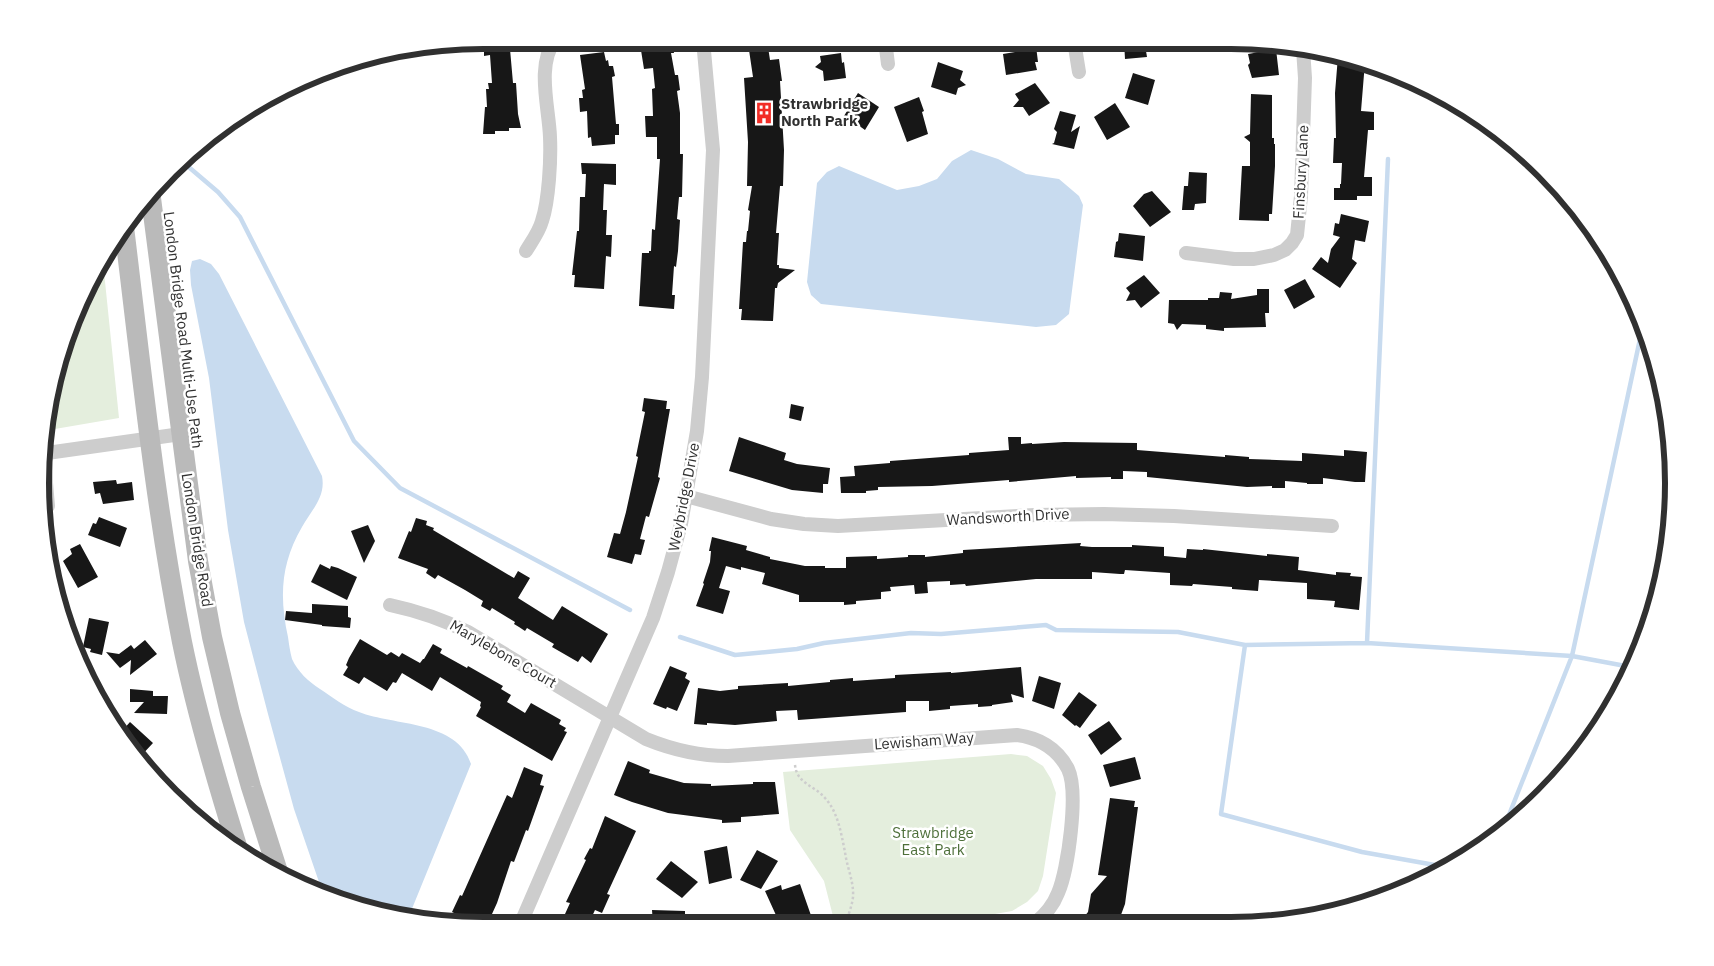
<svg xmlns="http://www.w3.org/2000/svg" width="1714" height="966" font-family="'IBM Plex Sans',sans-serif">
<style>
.green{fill:#e4eedd}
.water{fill:#c8dbef}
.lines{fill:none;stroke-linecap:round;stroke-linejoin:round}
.stream{stroke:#c8dbef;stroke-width:4.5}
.building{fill:#171717}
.path{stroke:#cdcdcd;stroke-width:2.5;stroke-dasharray:2.5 2.5;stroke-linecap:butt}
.street{stroke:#cdcdcd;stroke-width:14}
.secondary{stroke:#bababa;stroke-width:20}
.labels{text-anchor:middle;stroke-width:5;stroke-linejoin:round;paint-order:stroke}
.poi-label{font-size:15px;font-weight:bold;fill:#303030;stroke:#fff;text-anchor:start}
.street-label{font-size:15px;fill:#303030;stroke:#fff}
.park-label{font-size:15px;fill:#4d6f39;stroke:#fff}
.rim{fill:none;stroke:#303030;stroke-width:6}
</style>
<rect width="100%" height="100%" fill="#fff"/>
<path class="green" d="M103,262l16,156 -70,12 6,-62z
M1011,754l16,2 16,10 8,13 5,14 -13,83 -5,15 -11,11 -15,9 -68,12 -109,1 -11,-43 -34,-51 -7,-58z"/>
<path class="water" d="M971,150l27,9 28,15 33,5 20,17 4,9 -14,109 -13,11 -20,2 -215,-23 -10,-9 -4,-13 10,-99 10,-11 12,-6 58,24 22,-4 18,-7 15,-18z
M200,259l11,5 8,10 103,202c4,21 -10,33 -20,51 -21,36 -23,69 -14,110 1,7 2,15 4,22 6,13 16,22 28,30 12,8 25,18 39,23 35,14 98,8 112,52l-62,152 -68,-13 -15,-7 -7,-14 -25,-73 -26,-95 -24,-92 -16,-92 -19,-152 -18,-93 -1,-15 2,-9z"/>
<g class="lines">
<path class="stream" d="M184,163l34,29 22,25 114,224 46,47 230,122
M680,637l55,18 62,-6 27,-6 87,-10 30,1 105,-9 10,5 122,2 67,13 122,-2 205,13 59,11
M1367,643l21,-484
M1245,645l-24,169 141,38 84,15
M1503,830l69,-174 71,-331"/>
</g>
<path class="building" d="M662,40h10l2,13h-3l4,22h3l2,15 -3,1 3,22v41h3l-1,43h-3l-2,22 3,1 -2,31 -2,16 -2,-1 -2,29h3l-1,14 -35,-3 3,-53h7v-2h2l1,-22 3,1 5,-71h-3v-22h-11l-1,-21h8l-1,-27 3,-1 -2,-20 -9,1 -4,-25z
M738,40h33v6l-3,1 2,13 9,-1 3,22h-2l4,69 -1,36h-3l-4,47h3l-2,32h2v3l16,2 -17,13 -1,5h-2l-2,33 -32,-1 1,-11h-3l4,-67h3l1,-11h1l2,-20 -2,-1 4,-24h-5l1,-44 -4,-64 9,-1 -4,-27 -9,2z
M507,41v8h3l3,34h3l2,31 3,14h-12v3h-14v3h-12l2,-27h2l-1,-18h3l-1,-6h4l-2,-28 -6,1v-13z
M1124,41h21v2l7,3 -6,5 1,6 -22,2z
M1018,45l5,3 13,-2 2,16h-3l2,8 -31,5 -3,-21 12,-2z
M1276,49l3,26 -27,3 -4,-13 2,-2 -2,-9z
M604,52l2,9 2,-1 1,6h4l2,10 -3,1 4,47h3v11h-4v9l-23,2 -1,-9 -3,1 -1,-27 -7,1 -1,-14h4l-1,-8 3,-1 -5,-34z
M841,53l1,10 2,-1 2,16 -22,3 -1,-10 -8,-4 6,-5 -1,-6z
M1338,56l27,6 -4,49 13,1v18h-6l-4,47h8v19h-15v4h-23v-12h6v-4h1l1,-21h-9l1,-25h2l-1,-45z
M938,62l25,9 -3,9 6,5 -8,3 -2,7 -25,-8z
M1133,73l22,7 -7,25 -23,-7z
M1035,83l15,20 -21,13 -6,-9h-10l6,-7 -4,-6z
M858,93l21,14 -14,23 -7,-5 -5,3 -2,-7 -7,-5z
M1251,94l21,1v43h2v6h1v22l-3,48h-3v7l-30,-1 3,-54h8v-24l-6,-5 6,-3z
M919,97l5,14 -2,1 6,22 -21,8 -13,-35z
M1115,103l15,24 -23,13 -13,-23z
M1060,111l16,4 -5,17 9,-6 -6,23 -22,-5 2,-1 3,-11 -3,-3z
M581,163l35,1v21l-12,-1 -1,26h4l-1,25h6l-1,22 -5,-1 -2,33 -30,-2 1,-12h-3l5,-44h2l1,-34h5l1,-23h-4z
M1189,172l18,1 -1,30 -11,1 -1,6h-12l2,-24h4z
M1152,191l19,21 -21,15 -17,-21 11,-12z
M1341,214l28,7 -4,21 -10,-2 -3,19 5,4 -17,25 -28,-19 9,-12 7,6 3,-14 9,-12 -7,-2 2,-12 4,1z
M1119,233l26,3 -2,25 -29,-4 2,-15 2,-1z
M1144,275l16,18 -19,15 -6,-8 -9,1 4,-8 -4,-5z
M1305,279l10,18 -21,12 -10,-19z
M1257,289h12v24h-4l1,14 -42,1v3l-18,-2v-4l-24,-1 -5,6 -3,-6 -6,-1 1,-23h39v-2h11l1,-6 12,1 -1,6 26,-4z
M644,398l23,3 -1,8h4l-12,68 2,1 -11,39 -3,-1 -6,23 5,1 -4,15 -6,-1 -3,10 -25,-7 7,-24 6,1 6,-22 12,-55 -2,-1 9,-44 -3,-1z
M791,404l13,3 -3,14 -12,-3z
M739,437l47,16 -2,7 13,4 33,4 -2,16h-5v9l-31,-3 -63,-19z
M1008,437h13v7l11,-1v1l32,-2 73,1v7l88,7v-2l24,2v2l53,2v-8l42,3v-6l23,2 -2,30h-10l-32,-4v6h-16v-1l-22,-2v7h-13v-2l-25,1 -100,-10v-5l-24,-1v8h-12v-2l-35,1v-2l-67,6v-2l-77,6 -54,1v3l-12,1v2h-25l-1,-16 15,-1 -1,-10 36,-3v-2l79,-6v-2l40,-3z
M116,480l1,4 15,-2 2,18 -31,4 -3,-11 -5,1 -2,-12z
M99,517l28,11 -7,19 -32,-12 5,-12 3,1z
M416,518l11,3 -1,4 8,3 -1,2 81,48 4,-7 12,7 -12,20 35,22 9,-14 46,28 -17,29 -9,-7 -4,6 -26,-15 2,-3 -27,-16 -2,3 -6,-4 -5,-3 1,-2 -23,-14 -2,3 -9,-5 2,-5 -18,-11 -27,-15 -3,4 -9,-6 2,-4 -30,-11 11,-27 2,1z
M368,525l7,16 -11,22 -13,-32z
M712,537l35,9 -1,4 24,7v2l35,7h20v2h21v-11l31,-1v3l31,-2v-2h17v2l38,-4v-3l118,-7 -1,3 12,1h40v-2l32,2v9l22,2 1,-9 16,1v-1l64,7v-2l32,3 -1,13 38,5v-3l15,1 -1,3 12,1 -3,33 -25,-3 1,-6 -28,-2v-16l-48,-3 -1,11 -26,-2v-2l-39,-3 -1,2 -22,-1v-12l-45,-3 -1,4h-4l-28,-2v7h-56l-70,7 -1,-2 -15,1v-4l-23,1 1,11 -13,1 -1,-9 -24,2 1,4 -10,1v7l-25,2v3l-12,1v-3h-45v-7l-37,-11 3,-11 -24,-6v3l-15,-4 -7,22 11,3 -7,23 -27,-8 8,-22 -1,-1 7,-21 1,-11h-2z
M80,544l18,33 -20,11 -15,-27 9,-7 -2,-5z
M320,564l10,5 1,-3 7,2 19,9 -10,23 -36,-18z
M312,604l36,2v11l3,1 -1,10 -28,-2v-1l-37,-5 1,-9 26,2z
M89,618l20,4 -7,33 -12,-3 1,-3 -8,-2z
M360,639l27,16 4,-3 8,5 3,-4 18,10 3,-4h1l9,-15 9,5 -2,4 27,15 1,-2 35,20 -2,3 10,6 -4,7 18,11 6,-10 30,17 -2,4 7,4 -2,3 3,1 -15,29 -76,-45 5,-9 -1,-1 1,-4 -41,-25 -8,14 -30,-18 -6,10 -3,-1 -6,9 -23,-14 -5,7 -16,-9 5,-8 -2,-2 3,-7z
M145,640l12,14 -27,21 1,-15 -11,8 -14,-16 13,2 12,-9 3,4z
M670,666l17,7 -2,5 5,3 -13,30 -10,-4 -1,2 -13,-5z
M1021,667l3,31 -13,-4 2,8 -21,3v1l-14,1v-3l-28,2v3l-21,2v-10h-23v11l-108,8 -1,-10 -21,1 1,10 -42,4 -28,-2v2l-13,-1 4,-36 22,3 18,-2v-3l50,-3v3l42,-4v-2l23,-2v3l42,-3v-3l56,-3v1z
M1039,676l22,7 -7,26 -22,-8z
M130,689l23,2v5h15l-1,18 -33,-1 10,-11h-14z
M1079,692l18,13 -17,23 -4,-3 -1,1 -13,-11z
M1109,721l13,18 -21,16 -13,-20z
M130,722l23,21 -14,15 -17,-27z
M1135,757l6,22 -31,8 -7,-22z
M628,761l22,9 -1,3 35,10 27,1v2l42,-2v-2h22l4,32 -38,3v5l-19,1v-3l-54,-7 -36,-11 -18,-7z
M524,767l19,8 -3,10 4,1 -16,45 -2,-1 -12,32 -3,-1 -14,42 -10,22 -36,-1 5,-10 -4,-2 8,-17 2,1 45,-101 5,3z
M1110,798l25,3 -1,6h4l-13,97 -7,19h-39l9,-11 3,-18 16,-18 -9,-1z
M605,816l31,15 -29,63 3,1 -8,18 -7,-3 -7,15h-28l10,-22 -4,-1 20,-42 -2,-1 6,-11 2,1z
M727,846l5,32 -23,6 -5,-33z
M757,850l21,11 -17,28 -21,-9z
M671,861l27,21 -16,16 -26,-19z
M800,884l14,40h-34l-15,-33 16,-6 1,5z
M652,910l33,1v13h-32z"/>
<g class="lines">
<path class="path" d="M795,765c2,19 19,20 30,33 13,14 16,35 20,54 2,16 9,29 8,45 -1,9 -5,19 -8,27
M296,876l3,8"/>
<path class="street" d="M885,40l3,24
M1074,41l5,31
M526,251c6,-10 13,-19 16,-30 7,-21 9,-62 8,-84 -1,-29 -14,-72 5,-97
M1186,253l48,6h20l20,-4 11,-5 7,-7 5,-8 4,-39 4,-118 -2,-29
M47,453l134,-19
M45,471l3,35
M686,496l85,23 33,5 34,2 197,-11 69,-1 70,2 158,10
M390,605c28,6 52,14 78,27l178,107c27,11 52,17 82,17l289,-21c23,3 40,13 51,34 11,23 0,101 -10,124 -5,13 -13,22 -23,30
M520,925l133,-307 15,-46 13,-48 16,-93 5,-54 11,-227 -10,-110"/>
<path class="secondary" d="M151,198l47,363 14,76 18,76 21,74 28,88
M124,227c17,139 31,278 58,415 14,69 34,137 55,204"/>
</g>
<defs>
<g id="building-bare" transform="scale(1.725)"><path d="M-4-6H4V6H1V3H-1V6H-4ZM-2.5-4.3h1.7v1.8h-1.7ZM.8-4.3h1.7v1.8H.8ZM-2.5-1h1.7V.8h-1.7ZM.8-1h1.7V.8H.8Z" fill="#f22d26" stroke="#fff" stroke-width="2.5" paint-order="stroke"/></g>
</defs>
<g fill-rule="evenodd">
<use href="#building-bare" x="764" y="113"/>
</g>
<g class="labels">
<g class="poi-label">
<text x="781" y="109">Strawbridge<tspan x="781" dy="17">North Park</tspan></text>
</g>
<g class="street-label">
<text transform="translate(1301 172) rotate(-87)" y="5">Finsbury Lane</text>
<text transform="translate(183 330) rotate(83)" y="5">London Bridge Road Multi-Use Path</text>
<text transform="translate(684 497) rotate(-79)" y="5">Weybridge Drive</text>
<text transform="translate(1008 517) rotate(-3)" y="5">Wandsworth Drive</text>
<text transform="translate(197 540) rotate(81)" y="5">London Bridge Road</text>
<text transform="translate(503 654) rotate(30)" y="5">Marylebone Court</text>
<text transform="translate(924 741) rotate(-4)" y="5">Lewisham Way</text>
</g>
<g class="park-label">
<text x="933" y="838">Strawbridge<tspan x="933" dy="17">East Park</tspan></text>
</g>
</g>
<path d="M0 0H1714V966H0ZM483 49H1231A434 434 0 0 1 1665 483V483A434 434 0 0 1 1231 917H483A434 434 0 0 1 49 483V483A434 434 0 0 1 483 49Z" fill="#fff" fill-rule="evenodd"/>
<path class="rim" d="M483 49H1231A434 434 0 0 1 1665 483V483A434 434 0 0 1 1231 917H483A434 434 0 0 1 49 483V483A434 434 0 0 1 483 49Z"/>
</svg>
